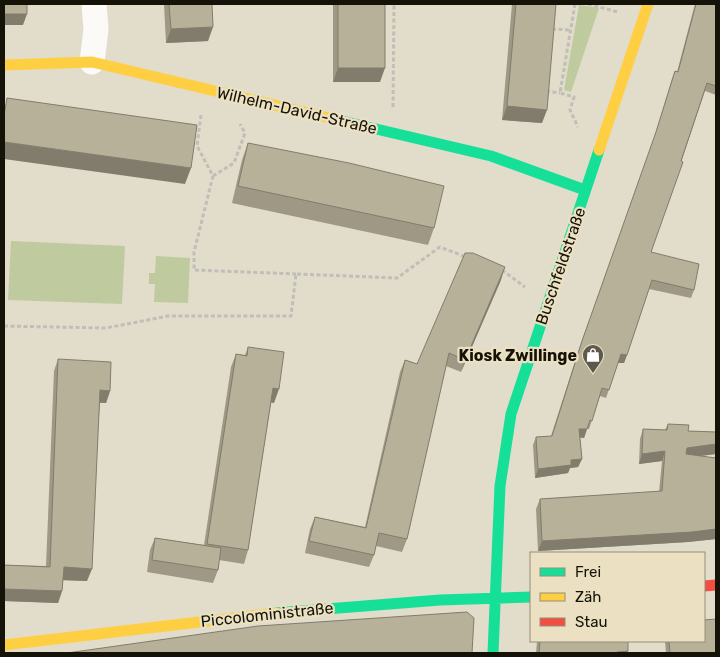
<svg xmlns="http://www.w3.org/2000/svg" width="720" height="657" font-family="Rubik,sans-serif">
<style>
.green{fill:#c0ca9f}
.lines{fill:none;stroke-linecap:round;stroke-linejoin:round}
.path{stroke:#bfbeb7;stroke-width:3;stroke-dasharray:4 2.5;stroke-linecap:butt}
.street{stroke:#fbfaf7;stroke-width:25}
.fast{stroke:#16e098;stroke-width:11}
.slow{stroke:#ffcf43;stroke-width:11}
.jam{stroke:#f24e42;stroke-width:11}
.wall{fill:#9e9884}
.shaded-wall{fill:#817c6c}
.building{fill:#b8b19a;stroke:#817c6c}
.labels{text-anchor:middle;stroke-width:4.5;stroke-linejoin:round;paint-order:stroke}
.street-label{font-size:16px;fill:#151207;stroke:#ebe1c2}
.poi-label{font-size:16px;font-weight:bold;fill:#151207;stroke:#ebe1c2;text-anchor:end}
</style>
<rect width="100%" height="100%" fill="#e2dccb"/>
<path class="green" d="M579,5l20,3 -28,84 -7,-2z
M11,241l114,5 -3,58 -114,-4z
M156,256l34,2 -2,45 -34,-1 1,-18h-6v-11h6z"/>
<g class="lines">
<path class="path" d="M575,4l-15,89 14,4 -4,13 8,17
M588,4l30,8
M552,29l19,1
M546,91l14,2
M393,107l1,-103
M201,115l-4,31 16,30 -19,76v18l102,4
M213,176l21,-13 11,-30 -5,-9
M502,270l23,17
M4,326l102,2 62,-12h123l5,-42 101,4 43,-31 26,10"/>
<path class="street" d="M92,62l4,-33 -2,-25"/>
<path class="fast" d="M338,120l153,36 94,34
M276,613l164,-13 91,-3
M493,653l7,-167 11,-72 88,-264"/>
<path class="slow" d="M4,65l88,-3 246,58
M599,150l49,-146
M4,645l272,-32"/>
<path class="jam" d="M704,586l12,-1"/>
</g>
<path class="wall" d="M164,4h48l-4,37 -42,2z
M333,4h52l-5,78h-47z
M512,4h44l-14,119 -40,-3z
M695,4h21v91l-11,-4 -54,161 43,38 -3,8 -42,-9 -25,74h-6l-12,35 -6,-2 -11,33h-2l-3,9 -4,-1 2,22 -4,8 -8,1 -2,5 -33,5 -2,-33 3,-8 15,-1 28,-87 74,-208 19,-62 3,-8 2,1z
M248,143l186,85 -6,17 -196,-42 10,-43z
M501,280l-40,92 -15,-6 -39,173 -5,13 -26,-6 -2,9 -5,12 -64,-14 5,-24 5,-12 50,10 35,-155 5,-12 12,4z
M248,347l26,56 -3,-1 -23,148 -4,14 -25,-4 -1,10 -5,13 -66,-11 3,-22 5,-12 49,7 27,-178 5,-13 9,1z
M58,359l52,32 -4,12h-6l-13,178 -24,-1 -1,11 -4,12 -54,-2v-36l42,1 8,-195z
M668,424l20,7 28,1v22l-15,2 15,2v81l-28,3 -150,9 -2,-42 4,-10 119,-7 3,-31 -23,3 1,-25 3,-10 22,1z
M537,641h91v10l-1,2h-91z
M665,641h39l12,12h-50z"/>
<path class="shaded-wall" d="M4,14h23l-4,11h-19z
M213,27l-5,14 -42,2 5,-14z
M338,68h47l-5,14h-47z
M507,106l40,4 -5,13 -40,-3z
M4,142l187,26 -6,16 -181,-25z
M505,267l-4,13 -40,92 4,-12z
M621,354l6,1 -3,8h-6z
M273,388l6,1 -5,14 -6,-1z
M100,390l10,1 -4,12 -10,-1z
M579,429h8l-3,9 -8,-1z
M716,444v10l-33,4 4,-10z
M665,451l-3,10 -23,3 3,-10z
M582,459l-4,8 -8,1 -2,5 -33,5 3,-9 33,-9z
M716,529v10l-28,3 -150,9 4,-10z
M64,567l28,2 -5,12 -28,-1z
M4,589l58,2 -4,12 -54,-2z
M628,651l-1,2h-11l1,-1z"/>
<path class="building" d="M4,4h23v10h-23z
M169,4h43l1,23 -42,2z
M338,4h47v64h-47z
M516,4h40l-9,106 -40,-4z
M696,4h20v82l-9,-3 -26,78 2,1 -32,90 48,12 -5,26 -42,-10 -25,75 -6,-1 -12,36 -7,-2 -10,33 -2,-1 -3,9h-8l3,30 -11,1v5l-33,4 -2,-32 16,-1 30,-95 74,-209 19,-61 3,1z
M7,98l190,27 -6,43 -187,-26v-27z
M248,143l101,20 95,23 -10,42 -196,-42z
M465,253h8l32,14 -40,93 -16,-7 -42,186 -28,-6 -5,22 -65,-14 6,-24 51,11 39,-168 12,4z
M248,347l36,5 -5,37 -6,-1 -25,162 -41,-6 29,-190 11,2z
M58,359l53,3 -1,29 -10,-1 -8,179 -28,-2 -2,24 -58,-2v-24l46,2z
M668,424l21,1 -1,6 28,1v12l-29,4 -1,6 30,4v71l-24,3 -150,9 -2,-42 122,-8 3,-40 -23,3 1,-25 24,1z
M155,538l66,10 -3,22 -66,-10z
M467,612l7,6 -2,35h-405l191,-27z
M716,619v34h-46l-1,-12h35v-21z
M540,641h88v10l-11,1v1h-78z"/>
<defs>
<g id="shop-pin" transform="scale(1.125)"><path d="M0 17L-7.5 6A9.5 9.5 0 1 1 7.5 6Z" fill="#5d594c" stroke="#ebe1c2"/><path d="M-5-2.5h2.3a2.7 3.5 0 0 1 5.4 0H5L5.5 6h-11ZM-1.5-2.5h3a1.5 2.3 0 0 0-3 0Z" fill="#fff"/></g>
</defs>
<g fill-rule="evenodd">
<use href="#shop-pin" x="593" y="355"/>
</g>
<g class="labels">
<g class="street-label">
<text transform="translate(297 110) rotate(13)" y="6">Wilhelm-David-Straße</text>
<text transform="translate(560 266) rotate(-71)" y="6">Buschfeldstraße</text>
<text transform="translate(267 614) rotate(-6)" y="6">Piccoloministraße</text>
</g>
<g class="poi-label">
<text x="577" y="361">Kiosk Zwillinge</text>
</g>
</g>
<rect width="720" height="657" fill="none" stroke="#151207" stroke-width="10"/>
<rect x="530" y="552" width="175" height="90" fill="#ebe1c2" stroke="#958e77"/>
<rect x="540" y="568" width="25" height="8" fill="#16e098" stroke="#958e77"/>
<text x="575" y="577" font-size="15" fill="#151207">Frei</text>
<rect x="540" y="593" width="25" height="8" fill="#ffcf43" stroke="#958e77"/>
<text x="575" y="602" font-size="15" fill="#151207">Zäh</text>
<rect x="540" y="618" width="25" height="8" fill="#f24e42" stroke="#958e77"/>
<text x="575" y="627" font-size="15" fill="#151207">Stau</text>
</svg>
